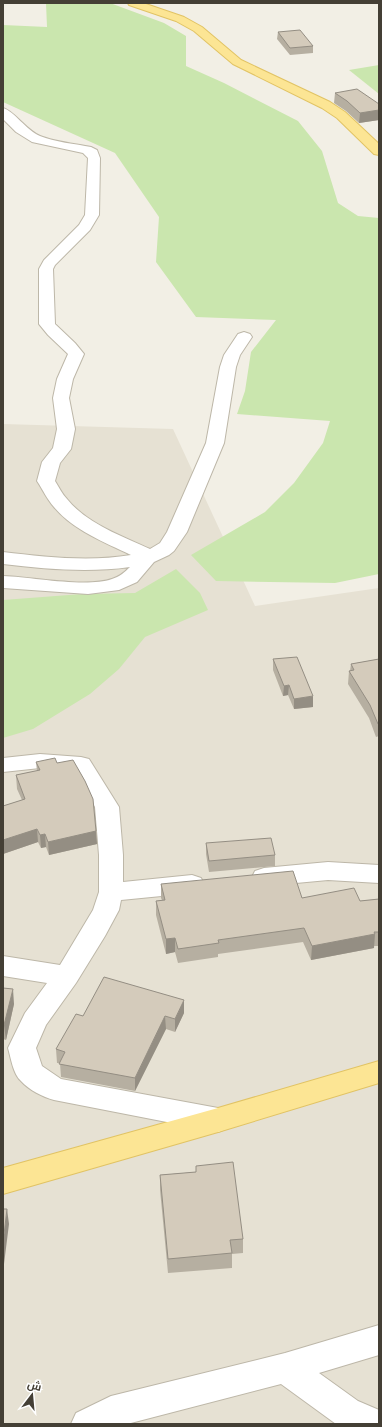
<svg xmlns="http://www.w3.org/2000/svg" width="382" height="1427" font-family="Quicksand,Cairo,sans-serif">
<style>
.residential{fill:#e6e1d3}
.green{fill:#cae6ae}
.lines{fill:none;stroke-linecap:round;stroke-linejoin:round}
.minor-casing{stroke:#bdb7a8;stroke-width:2}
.major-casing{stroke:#e1c364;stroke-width:2}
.minor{fill:#fff;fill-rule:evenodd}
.major{fill:#fce594;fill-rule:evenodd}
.wall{fill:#b6afa1}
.shaded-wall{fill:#948e83}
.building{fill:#d4cbbb;stroke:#948e83}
</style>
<rect width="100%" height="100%" fill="#f2efe5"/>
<path class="residential" d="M3,424l170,5 82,177 124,-18v836h-376z"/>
<path class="green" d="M46,3h64l54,20 22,13v30l38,17 74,38 24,30 16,52 20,13 21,2v356l-44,9 -119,-2 -25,-26 74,-43 29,-29 29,-40 7,-22 -93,-7 8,-23 6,-39 25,-32 -80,-3 -40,-55 3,-45 -44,-64 -112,-51v-77l44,2z
M379,65v29l-30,-24z
M176,569l24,24 8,17 -63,27 -26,32 -29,25 -57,35 -30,9v-138l79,-6 53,-1z"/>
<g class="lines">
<g class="minor-casing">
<path id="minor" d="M3,108c11,3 23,22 37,28 14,6 36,8 51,11l6,3 3,8 -1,57 -9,15 -35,35 -2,4 2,55 20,19 9,11 -11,25 -4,19 6,31 -4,20 -11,14 -5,18c4,6 7,13 12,18 20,25 55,37 83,50l10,-6 7,-11 39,-89 14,-76 4,-12 14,-21 6,-2 6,2 2,3 -12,18 -4,12 -12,76 -37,89 -13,19 -5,4 -15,7 -17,20 -18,8 -31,4 -85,-6v-12c29,1 83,12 109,3 7,-2 13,-7 18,-12 -42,6 -85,2 -127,-3v-12c42,5 86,10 128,3 -27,-13 -58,-25 -77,-48 -7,-8 -11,-17 -17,-26l5,-19 11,-14 4,-19 -4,-31 4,-19 11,-25 -20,-19 -9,-11v-55l5,-9 35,-35 6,-10 3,-57 -5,-5 -51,-11 -16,-10 -13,-13z
M40,754l41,3 8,2 30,48 4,48v27l69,-7 9,3 3,6 -3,6 -9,3 -71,7 -2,10 -14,26 -29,47 -30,42 -10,23 6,18 19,13 157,29 10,4 4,8 -4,8 -10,4 -164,-32c-11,-3 -25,-10 -33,-19 -8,-7 -10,-23 -13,-33l17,-35 22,-30 -44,-7v-20l57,9 33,-55 6,-18v-37l-4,-48 -21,-36 -34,-3 -37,4v-14z
M328,862l51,3v18l-51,-3 -64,6 -9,-3 -3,-6 3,-6 9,-3z
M379,1325v30l-60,18 39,28 21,9v14h-43l-55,-40 -154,40h-56l5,-11 35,-17 174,-43z"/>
</g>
<g class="major-casing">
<path id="major" d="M128,3h15l41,14 18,10 39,33 89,42 15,10 34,32v11l-5,-1 -37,-36 -15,-10 -89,-44 -39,-33 -18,-10 -47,-16z
M379,1061v22l-161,49 -215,62v-26l215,-60z"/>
</g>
<use href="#minor" class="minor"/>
<use href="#major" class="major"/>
</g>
<path class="wall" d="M278,32l35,14v7l-23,2 -13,-16z
M335,93l44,11v16l-20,3 -13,-12 -12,-8z
M273,659l40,48 -19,2 -6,-14 -5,1 -10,-26z
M379,659v77l-3,1 -7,-19 -21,-34 1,-13h1l1,-7z
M36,762l21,1 39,68 1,13 -48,11 -3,-8 -5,1 -3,-6 -35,12v-48l19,-6 -5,-11 -1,-14 21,-4z
M206,843l69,12v11l-66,6 -3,-18z
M161,884l141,14 58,3 19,-2v47h-5v2l-63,12 -8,-18 -85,12v3l-40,6 -3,-11 -9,2 -10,-39v-14l6,-1 -1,-2z
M3,988l11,16 -8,36 -3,-1z
M184,1013l-9,19 -9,-3 -31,62 -74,-14 -1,-14h-3l-1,-14 27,-33z
M196,1166l47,73v14l-11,1v14l-64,5 -8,-83v-15l36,-3z"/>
<path class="shaded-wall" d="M379,110v10l-20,3 1,-10z
M289,685l-1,10 -5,1 1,-10z
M313,696v11l-19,2v-10z
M37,829l1,13 -35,12v-14z
M96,831l1,13 -48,11 -1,-13z
M45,834l1,13 -5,1 -1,-13z
M375,934l-1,14 -63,12 1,-14z
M175,938v14l-9,2v-15z
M13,989l1,15 -8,36 -2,-15z
M184,1000v13l-9,19v-13z
M165,1016l1,13 -31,62v-13z
M7,1209l2,15 -6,48v-29z"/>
<path class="building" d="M300,30l13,16 -23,2 -12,-16z
M357,89l22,15v6l-19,3 -13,-12 -12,-8z
M297,657l16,39 -19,3 -5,-14 -5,1 -11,-27z
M379,659v65h-1l-8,-19 -21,-34 5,-1 -3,-6z
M55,758l2,5 16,-3 12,21 8,18 3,32 -48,11 -3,-8 -5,1 -3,-6 -34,11v-34l22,-7 -9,-24 24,-5 -4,-8z
M271,838l4,17 -66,6 -3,-18z
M293,871l9,27 52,-10 6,13 19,-2v33h-5l1,2 -63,12 -8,-18 -86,12 1,3 -41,6 -3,-11 -9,1 -10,-38 9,-1 -4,-16z
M104,977l80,23 -9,19 -10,-3 -30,62 -76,-14 6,-12 -9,-3 20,-35 7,2z
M3,988l10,1 -9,36h-1z
M233,1162l10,77 -13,1 2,13 -64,6 -8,-84 36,-3v-6z
M3,1209h4l-4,34z"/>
<rect width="382" height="1427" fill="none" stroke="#443f35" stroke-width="8"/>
<g transform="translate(32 1395) rotate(16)" stroke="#ffffff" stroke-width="3" paint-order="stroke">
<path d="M0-3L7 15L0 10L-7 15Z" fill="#443f35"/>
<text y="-6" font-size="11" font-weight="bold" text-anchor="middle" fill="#443f35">ش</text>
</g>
</svg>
